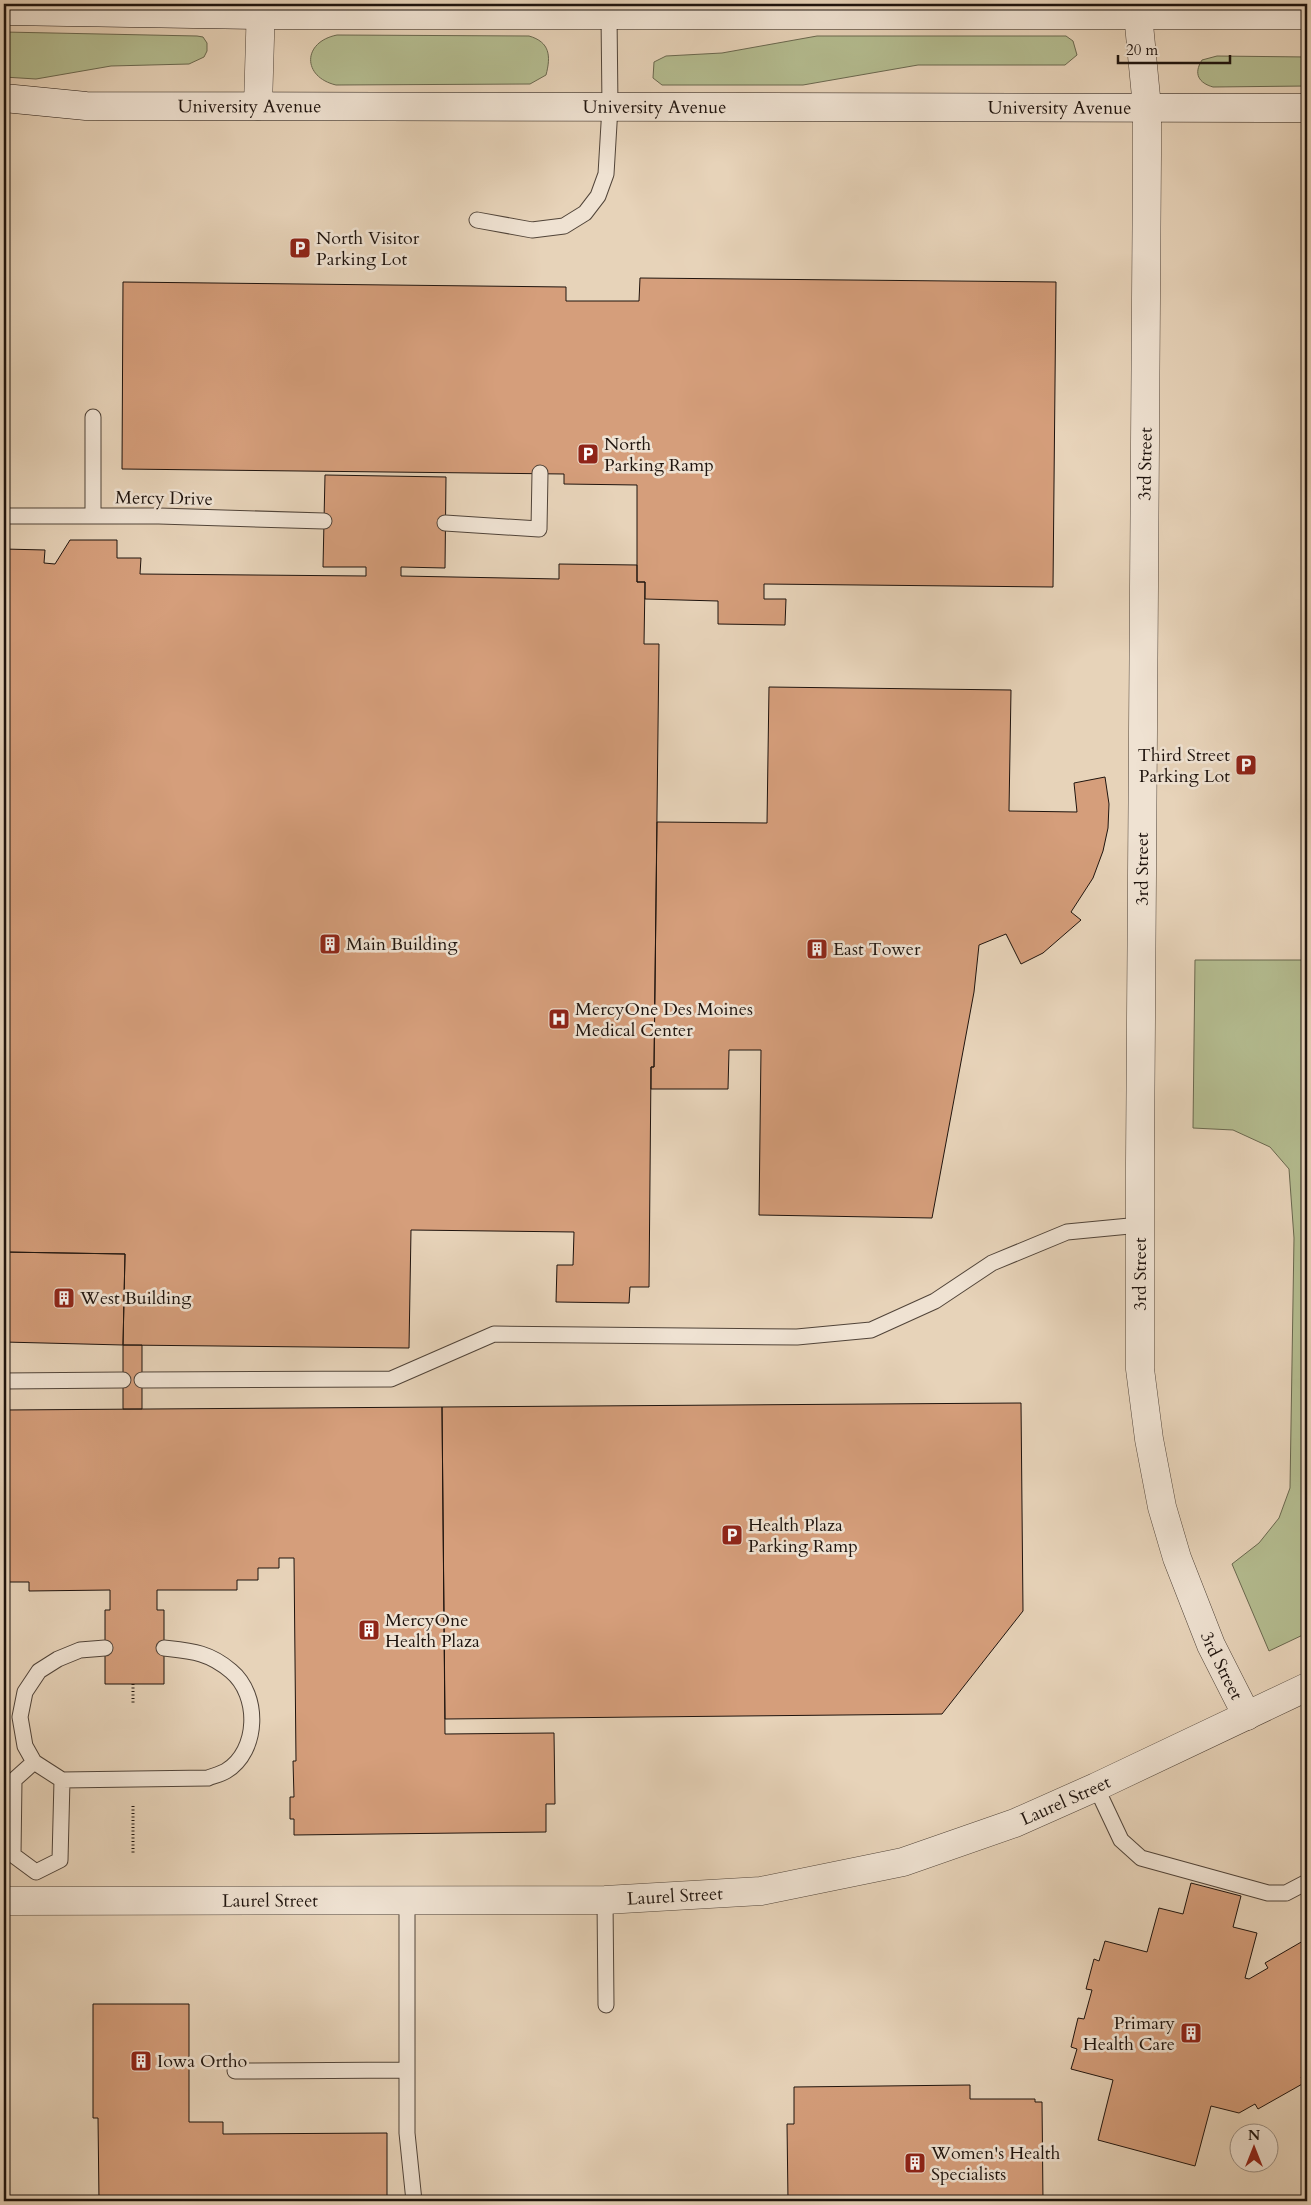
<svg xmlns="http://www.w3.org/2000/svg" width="1311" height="2205" font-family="Cardo,serif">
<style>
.green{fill:#b4bc90;stroke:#6a684f}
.building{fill:#d59e7b;stroke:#1f140e}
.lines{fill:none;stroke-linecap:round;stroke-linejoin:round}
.lane-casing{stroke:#514439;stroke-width:17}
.street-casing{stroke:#514439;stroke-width:29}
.secondary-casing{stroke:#1f140e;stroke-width:29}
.path{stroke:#1f140e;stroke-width:3;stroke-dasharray:1 2.5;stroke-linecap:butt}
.lane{stroke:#efe2d2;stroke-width:15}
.street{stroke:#efe2d2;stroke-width:28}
.secondary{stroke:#efe2d2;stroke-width:28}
.labels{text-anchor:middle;stroke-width:5;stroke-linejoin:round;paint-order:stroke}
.street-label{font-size:18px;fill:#1f140e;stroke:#efe2d2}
.poi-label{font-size:18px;fill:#1f140e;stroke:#efe2d2;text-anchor:start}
</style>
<rect width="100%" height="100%" fill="#e7d3b9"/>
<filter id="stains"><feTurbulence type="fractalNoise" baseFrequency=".004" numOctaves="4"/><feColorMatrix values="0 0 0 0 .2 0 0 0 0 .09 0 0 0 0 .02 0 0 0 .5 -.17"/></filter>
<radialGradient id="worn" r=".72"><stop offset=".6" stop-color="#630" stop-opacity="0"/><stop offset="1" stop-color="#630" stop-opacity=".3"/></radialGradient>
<path class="green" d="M4,32l193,4 6,1 4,6v8l-3,6 -15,7 -78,2 -75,13 -32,-2z
M337,35l192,1c21,6 22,20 17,39l-16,9 -194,1c-34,-8 -34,-43 1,-50z
M817,36h249l7,5 4,14 -12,10h-147l-115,20h-141l-9,-7 1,-16 12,-6 56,-3z
M1217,56l90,1v29l-94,1c-14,-4 -20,-13 -11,-27z
M1195,960h112v673l-38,18 -37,-87 27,-21 20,-25 11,-30 4,-250 -5,-69 -19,-22 -37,-17 -40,-2z"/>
<path class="building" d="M640,278l416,4 -3,305 -289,-3v15h22l-1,26 -67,-1v-23l-73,-2v-17h-8v-97l-73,-1v-10l-442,-5 1,-187 443,5v14h73z
M325,475l121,2 -1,91 -44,-1v9l158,3v-15l78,1v17h8l-1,62h15l-5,423h-3l-2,220h-19l-1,16 -73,-1 1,-37h16l1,-33 -163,-2 -2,118 -286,-3 2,-91 -121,-2v-703l41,1 -1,13 11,1 15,-24h47v18h24l-1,16 226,2v-9h-43z
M769,687l242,3 -2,121 68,1 -3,-29 31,-6 4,27 -1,24 -5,23 -10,27 -22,34 10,8 -38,33 -22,11 -15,-30 -27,11 -5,47 -42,226 -173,-3 2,-165h-32l-1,39h-77v-22h3l3,-245 110,1z
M4,1252l121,2 -2,91 -119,-3z
M123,1345h19v64h-19z
M1021,1403l2,208 -81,103 -497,5 -3,-312z
M442,1407l3,327 109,-1 1,71h-9v28l-252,3v-16h-4v-22h4l-1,-36h3l-2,-203h-15v10h-21v12h-21v10h-80v20h7v74h-59v-74h5v-20l-81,1v-9h-21v-11h-4v-161z
M1191,1883l50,13 -8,31 24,6 -12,45 4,1 19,-11 -3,-5 38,-22 2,5 2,-1v129l-6,3 3,6 -46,26 -3,-5 -16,9 -28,-7 -16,60 -97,-26 15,-60 -42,-11 6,-20 -6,-2 7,-29 6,1 8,-29 -6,-1 8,-30 5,2 6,-20 42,11 12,-44 24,6z
M93,2004h96v118h34v12l164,-1v68h-288l-1,-83h-5z
M970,2085v14h65v3h7l1,99h-255l-1,-77h7v-37z"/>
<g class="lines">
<g class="lane-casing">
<path id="lane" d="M477,220l55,10 32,-4 21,-13 13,-17 8,-22 4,-67 -1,-92
M93,417v99
M4,516h155l165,5
M445,523l94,6 1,-56
M142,1380l249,-1 103,-45 303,3 74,-7 64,-29 57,-38 75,-31 73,-7
M4,1381l119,-1
M105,1648l-25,2 -22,9 -19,12 -14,21 -5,25 5,29 9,16 28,18 146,-2c5,-2 13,-4 18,-7 33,-20 34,-76 5,-100 -22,-19 -40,-20 -67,-23
M34,1762l-20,18 -1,75 23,17 24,-12 2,-80
M1096,1787l25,53 20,18 127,35h18l21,-11
M605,1900l1,105
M407,1902v231l7,68
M235,2071l172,-1"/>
</g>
<g class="street-casing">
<g id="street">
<path id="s1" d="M1137,4l10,103v48l-7,1008v206l9,70 13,68 15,51 34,87 36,71"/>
<path d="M258,106l3,-102"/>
<path id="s2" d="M4,1901l601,-1 156,-9 142,-29 112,-39 81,-36 211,-100"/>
</g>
</g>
<g class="secondary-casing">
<g id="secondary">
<path d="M4,11l257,4h1046"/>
<path id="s3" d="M4,98l82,8 1221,2"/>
</g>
</g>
<path class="path" d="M133,1684v20
M133,1806v49"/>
<use href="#lane" class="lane"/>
<use href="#street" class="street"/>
<use href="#secondary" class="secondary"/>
</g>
<defs>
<g id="parking-square" transform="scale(1.125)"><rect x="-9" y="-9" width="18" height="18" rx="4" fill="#8f2418" stroke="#efe2d2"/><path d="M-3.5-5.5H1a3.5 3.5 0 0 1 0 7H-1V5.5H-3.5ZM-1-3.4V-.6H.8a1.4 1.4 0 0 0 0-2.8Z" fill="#fff"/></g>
<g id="building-square" transform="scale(1.125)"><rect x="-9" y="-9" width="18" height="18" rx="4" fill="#8f2418" stroke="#efe2d2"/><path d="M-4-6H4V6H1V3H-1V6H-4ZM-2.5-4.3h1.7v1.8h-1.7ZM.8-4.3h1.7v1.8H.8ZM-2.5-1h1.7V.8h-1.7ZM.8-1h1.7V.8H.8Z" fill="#fff"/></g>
<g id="hospital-square" transform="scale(1.125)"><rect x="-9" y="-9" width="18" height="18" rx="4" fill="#8f2418" stroke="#efe2d2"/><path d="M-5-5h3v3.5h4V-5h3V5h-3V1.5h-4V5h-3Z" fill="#fff"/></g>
</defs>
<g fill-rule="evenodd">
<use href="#parking-square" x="300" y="248"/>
<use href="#parking-square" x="588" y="454"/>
<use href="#parking-square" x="1246" y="765"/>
<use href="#building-square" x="330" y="944"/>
<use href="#building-square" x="817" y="949"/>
<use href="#hospital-square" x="559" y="1019"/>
<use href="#building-square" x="64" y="1298"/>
<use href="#parking-square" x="732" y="1535"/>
<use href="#building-square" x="369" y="1630"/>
<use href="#building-square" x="1191" y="2033"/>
<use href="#building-square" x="141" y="2061"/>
<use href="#building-square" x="915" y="2163"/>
</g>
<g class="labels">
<g class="street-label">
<text dy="6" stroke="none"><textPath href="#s3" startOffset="246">University Avenue</textPath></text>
<text dy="6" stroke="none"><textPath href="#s3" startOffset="651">University Avenue</textPath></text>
<text dy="6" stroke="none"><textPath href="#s3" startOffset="1056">University Avenue</textPath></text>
<text transform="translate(1145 464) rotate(-89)" y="6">3rd Street</text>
<text transform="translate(164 498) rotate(1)" y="6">Mercy Drive</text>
<text transform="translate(1142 869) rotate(-90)" y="6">3rd Street</text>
<text transform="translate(1140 1274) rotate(-90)" y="6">3rd Street</text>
<text dy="6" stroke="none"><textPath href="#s1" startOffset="1675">3rd Street</textPath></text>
<text dy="6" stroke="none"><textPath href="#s2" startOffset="1076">Laurel Street</textPath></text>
<text dy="6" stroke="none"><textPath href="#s2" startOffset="671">Laurel Street</textPath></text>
<text dy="6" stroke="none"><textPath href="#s2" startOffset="266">Laurel Street</textPath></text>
</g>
<g class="poi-label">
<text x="316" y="244">North Visitor<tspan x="316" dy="21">Parking Lot</tspan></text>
<text x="604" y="450">North<tspan x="604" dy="21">Parking Ramp</tspan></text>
<text x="1230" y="761" text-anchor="end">Third Street<tspan x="1230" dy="21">Parking Lot</tspan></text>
<text x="346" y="950">Main Building</text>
<text x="833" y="955">East Tower</text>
<text x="575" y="1015">MercyOne Des Moines<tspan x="575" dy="21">Medical Center</tspan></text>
<text x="80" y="1304">West Building</text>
<text x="748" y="1531">Health Plaza<tspan x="748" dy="21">Parking Ramp</tspan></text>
<text x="385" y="1626">MercyOne<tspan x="385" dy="21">Health Plaza</tspan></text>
<text x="1175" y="2029" text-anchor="end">Primary<tspan x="1175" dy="21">Health Care</tspan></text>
<text x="157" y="2067">Iowa Ortho</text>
<text x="931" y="2159">Women's Health<tspan x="931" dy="21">Specialists</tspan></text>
</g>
</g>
<rect width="1311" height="2205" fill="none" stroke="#e7d3b9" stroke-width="20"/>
<rect x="5" y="5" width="1301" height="2195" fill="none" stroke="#1f140e" stroke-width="2.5"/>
<rect x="10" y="10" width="1291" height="2185" fill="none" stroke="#1f140e"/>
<g transform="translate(1254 2148)"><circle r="24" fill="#efe2d2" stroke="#9c9084"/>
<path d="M0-4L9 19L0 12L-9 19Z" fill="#8f2418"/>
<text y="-8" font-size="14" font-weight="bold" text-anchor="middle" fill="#1f140e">N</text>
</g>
<path d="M1118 55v8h112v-8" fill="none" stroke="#1f140e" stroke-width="2.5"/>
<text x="1126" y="55" font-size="15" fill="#1f140e" stroke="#efe2d2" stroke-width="4" paint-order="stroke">20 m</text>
<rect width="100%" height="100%" filter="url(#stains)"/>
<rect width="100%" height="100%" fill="url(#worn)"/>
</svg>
